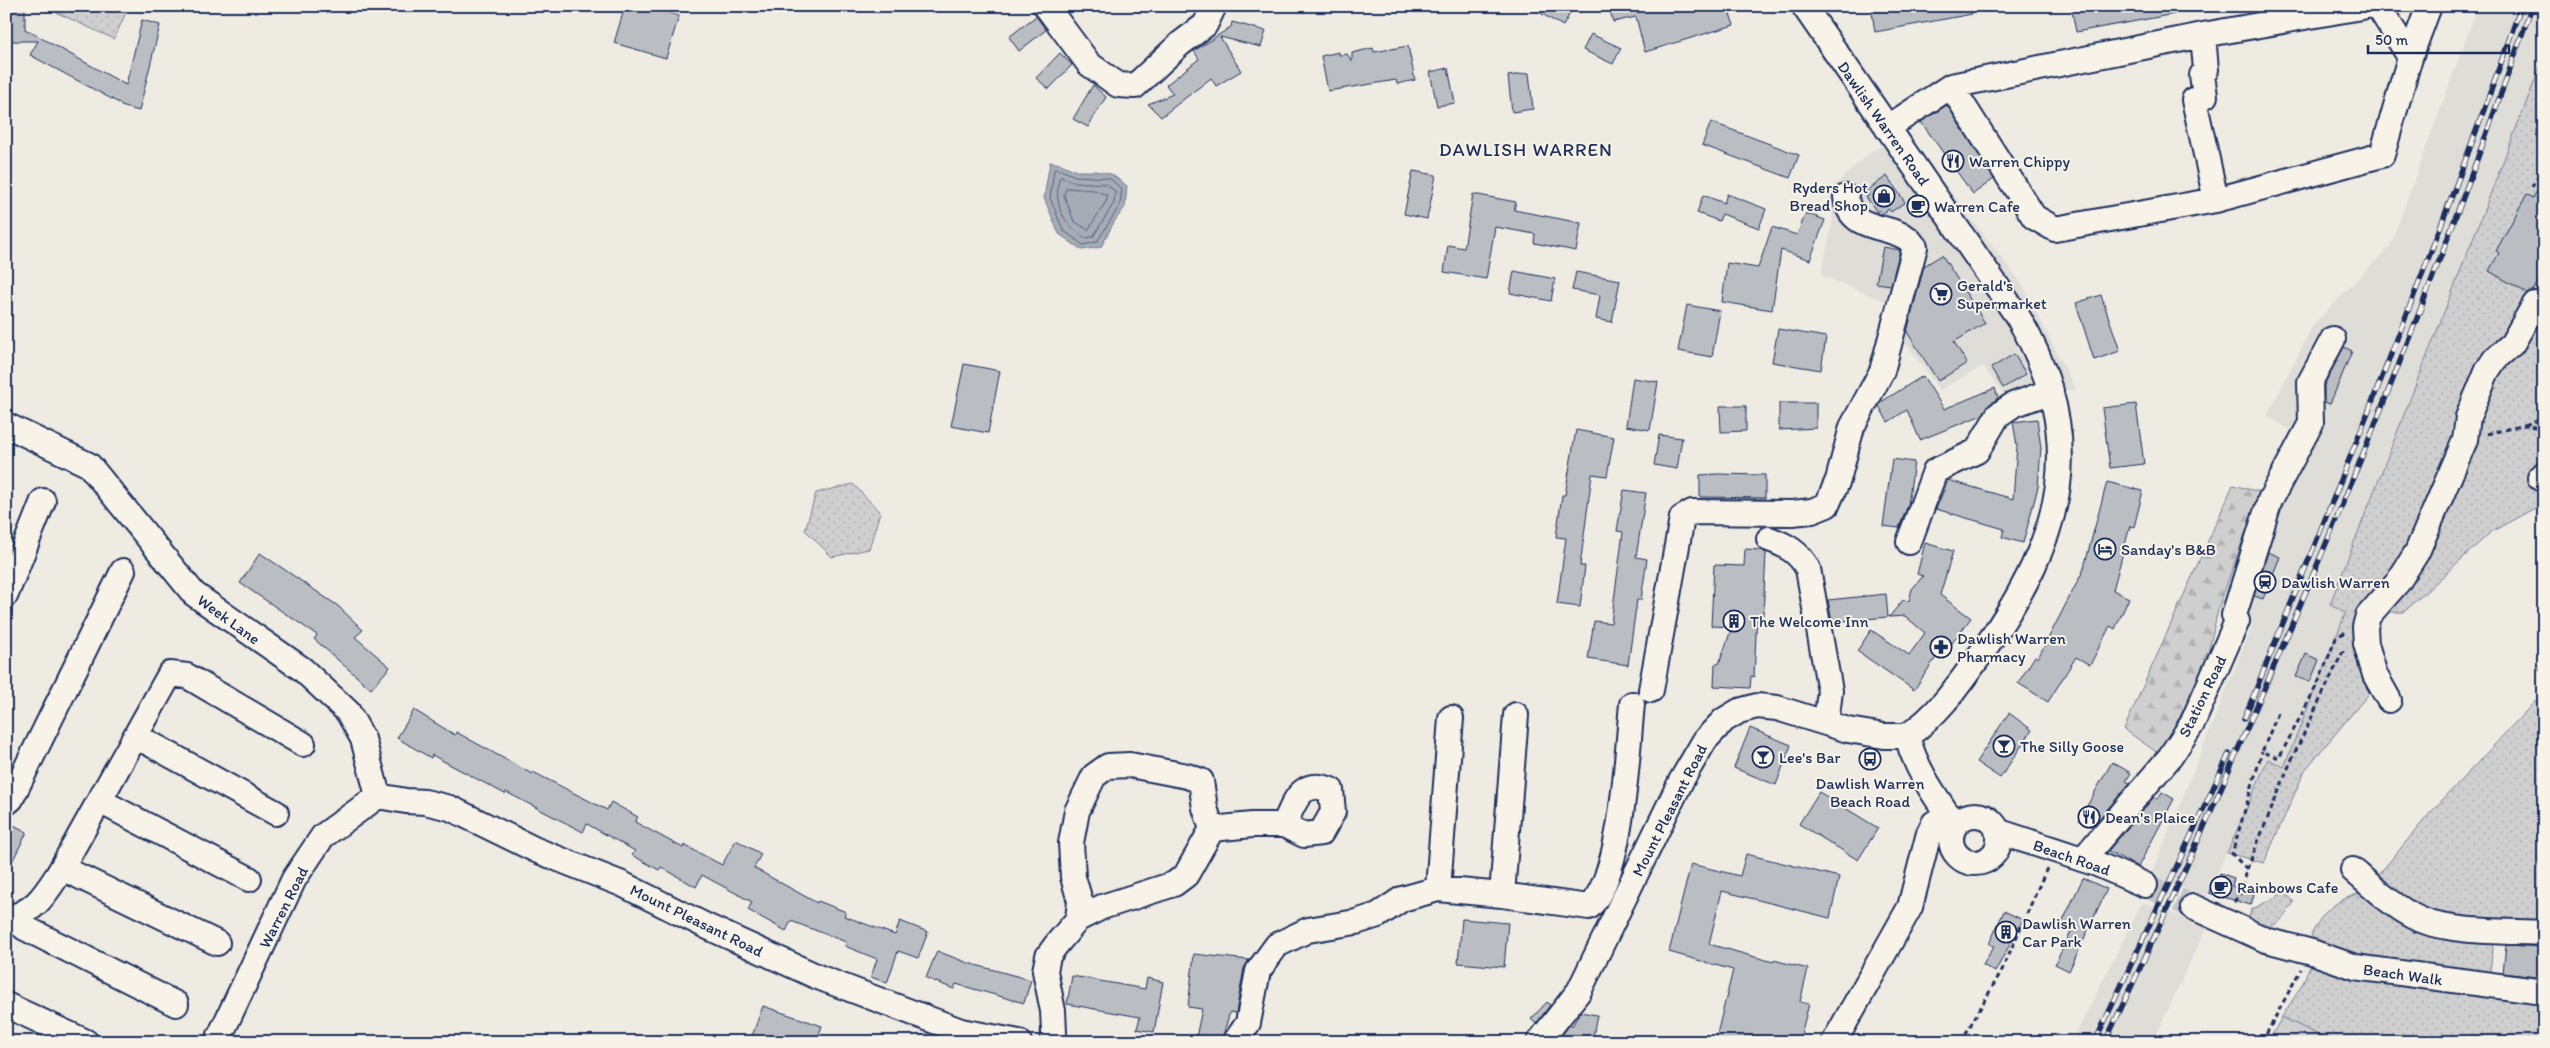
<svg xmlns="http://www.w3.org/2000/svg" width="2550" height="1048" font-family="Itim,sans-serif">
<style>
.built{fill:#deddd8}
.grass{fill:url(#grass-dots);stroke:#757f96}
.forest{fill:url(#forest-firs);stroke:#757f96}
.garden{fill:#cfcfcf;stroke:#757f96}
.water{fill:#a6abb5;stroke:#6e7992}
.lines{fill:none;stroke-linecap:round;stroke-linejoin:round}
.shore{stroke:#536181;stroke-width:1}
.building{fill:#babdc2;stroke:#1b2f5e}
.minor-tunnel{stroke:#c4c5c8;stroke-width:24;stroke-dasharray:24 12;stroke-linecap:butt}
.minor-casing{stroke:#1b2f5e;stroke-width:28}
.path{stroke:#1b2f5e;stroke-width:3;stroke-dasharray:5 4;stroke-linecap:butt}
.minor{stroke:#f7f3e8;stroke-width:24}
.rail-casing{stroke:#1b2f5e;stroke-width:5.5}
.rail{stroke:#f7f3e8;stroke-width:4;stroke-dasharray:11;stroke-linecap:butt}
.labels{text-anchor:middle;stroke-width:4;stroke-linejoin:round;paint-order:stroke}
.street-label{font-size:16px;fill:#1b2f5e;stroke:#f7f3e8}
.poi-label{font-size:16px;fill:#1b2f5e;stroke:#f7f3e8;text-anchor:start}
.quarter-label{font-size:19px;letter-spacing:1px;fill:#1b2f5e;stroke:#f7f3e8}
</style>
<defs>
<pattern id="grass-dots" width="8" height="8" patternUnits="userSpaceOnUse" patternTransform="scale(1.25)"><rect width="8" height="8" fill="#cfcfcf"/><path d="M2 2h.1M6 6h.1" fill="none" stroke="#b1b2b4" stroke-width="1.8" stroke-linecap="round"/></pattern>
<pattern id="forest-firs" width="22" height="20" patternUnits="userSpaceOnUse" patternTransform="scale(1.25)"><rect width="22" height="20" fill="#cfcfcf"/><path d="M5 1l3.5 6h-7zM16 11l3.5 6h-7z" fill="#b1b2b4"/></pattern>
</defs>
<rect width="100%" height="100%" fill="#eeebe2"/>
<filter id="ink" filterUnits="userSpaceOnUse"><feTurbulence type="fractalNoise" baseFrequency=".02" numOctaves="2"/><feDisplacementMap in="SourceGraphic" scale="10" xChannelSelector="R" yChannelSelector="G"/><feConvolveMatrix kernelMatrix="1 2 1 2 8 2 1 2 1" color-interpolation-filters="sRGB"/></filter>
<g filter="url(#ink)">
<path class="built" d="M2478,6h66v51l-214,547 16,8 -62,156 -16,-9 -62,140 -55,-24 102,-251 -34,-18 41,-114 30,-62 -23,-14 46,-91 77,-79z
M1905,133l117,151 54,106h-49l-24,4 -20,-28 -43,24 -38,-52 -24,2 9,-38 -66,-27 12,-56 -5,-28 44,-40z
M2142,902l65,24 -54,116h-81z"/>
<path class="grass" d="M53,6h76l-15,33 -63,-29z
M2544,57v446l-53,29 -87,80h-48l16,78 -67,80 -41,93 -37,-10 41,-94 16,8 62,-155 -16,-8z
M853,484l27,28 -11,37 -37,8 -27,-27 11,-37z
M2544,692v236l-118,-16 -51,-33 56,-67z
M2285,892l9,10c-14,22 -20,30 -46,21l3,-13z
M2360,893l135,43 -6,41 -146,-22 -5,-7 -19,-3 -8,-10c13,-25 22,-33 49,-42z
M2315,960l229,37v45h-212l-50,-25c6,-11 14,-21 20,-32 5,-10 5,-18 13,-25z"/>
<path class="forest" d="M2233,485l27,7 -41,114 -16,68 -44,80 -35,-25z"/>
<path class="garden" d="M2282,1017l50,25h-64z"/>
<path class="water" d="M1050,162l11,2 15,7h19l16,3 16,12 -2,21 -11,15 -13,25 -19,3 -23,-16 -15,-36z"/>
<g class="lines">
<path class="shore" d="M1056,168l19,8 34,2 13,11 -2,16 -23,37 -14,3 -20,-15 -13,-32 4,-28z
M1061,177l13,5 32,2 9,7 -1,12 -21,34 -8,1c-23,-16 -31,-32 -26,-59z
M1067,188l27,2 13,5v5l-19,30 -14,-9 -10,-26z"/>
</g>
<path class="building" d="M6,6h19v23l101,56 16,-65 18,5 -21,86 -18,-5v-2l-91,-49 8,-14h-32z
M625,6h21l33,10 -13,42 -52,-15z
M1528,6h46l-11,20z
M1609,6h118l7,19 -89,27 -9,-35 -23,5z
M1871,6h100l1,8 -97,18z
M2071,6h104v8l-99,18z
M1036,16l10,14 -27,21 -10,-14z
M1232,22l34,9 -5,16 -41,-10 21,34 -25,15 -5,-8 -50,39 -13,-13 25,-10 -7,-9 33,-26 -5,-8 37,-24z
M1591,34l30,14 -8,16 -30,-14z
M1408,46l7,34 -18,4 -1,-4 -68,11 -7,-35 18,-4v3l8,-1 5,7v-8l21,-5 1,4z
M1060,53l12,12 -23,24 -13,-11z
M1448,68l7,35 -18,3 -7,-34z
M1529,73l4,36 -21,3 -4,-36z
M1093,85l13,12 -18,30 -15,-8z
M1947,105l47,74 -21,15 -52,-72z
M1711,122l88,33 -9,23 -88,-33z
M1413,171l23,4 -9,44 -23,-5z
M1887,176l18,26 -14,10 -2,-3 -7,5 -3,-4 -2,2 -11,-15 3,-2 -3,-4z
M2544,178v93l-11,20 -6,2 -38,-22 10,-18 -3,-2 31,-57 6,4z
M1473,194l43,8 -2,8 67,13 -5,28 -42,-8 1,-9 -40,-7 -9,52 -42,-7 4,-27 16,3z
M1727,194l39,15 -7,19 -37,-14 -3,7 -22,-8 6,-18 21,8z
M1806,213l19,7 -15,40 -29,-10 -9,60 -50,-8 5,-39 31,5 14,-41 25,8z
M1883,247l17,3 -9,35 -15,-2z
M1942,255l43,68 -31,19 13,21 -29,18 -31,-49 17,-66z
M1514,271l41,8 -4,22 -41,-8z
M1576,272l44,8 -8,42 -16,-3 4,-24 -28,-5z
M2101,295l19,56 -26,9 -18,-57z
M1687,305l33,6 -8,46 -34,-6z
M1778,329l48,8 -5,33 -49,-8z
M2344,347l8,4 -22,53 -6,-2v-17z
M2014,354l12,20 -23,14 -12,-20z
M964,364l36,7 -12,62 -37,-7z
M1923,376l21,33 51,-21 3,10 -8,6 -8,11 -62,25 -13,-30 -19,12 -9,-16 2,-4z
M1633,378l25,4 -8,48 -24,-4z
M1779,403h37v25l-37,2z
M2136,404l8,60 -34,4 -8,-60z
M1720,406h26v25l-25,1z
M2037,419l4,29 -3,39 -15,56 -21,-6 2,-8 -68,-20 12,-29 65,19 4,-53 -4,-24z
M1576,430l38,7 -7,39 -15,-2 -12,92h5l-5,41 -23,-3 9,-66 -10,-1 6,-42h3z
M1659,435l23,3 -5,31 -23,-4z
M1892,459l22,3 -6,43 -9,23 -16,-2z
M1717,474l48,1v23l-65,-1v-22z
M2107,482l36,9 -9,36 -4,-1 -17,64 16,8 -14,31 -5,-3 -20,39 -14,-8 -28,45 -30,-19 17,-27 3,2 45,-87z
M1624,490l22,3 -10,64 11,2 -6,41h-4l-9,65 -40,-6 6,-38 17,2 12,-91 -6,-1z
M1925,543l28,8 -13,44 31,23 -28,37 -4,-2 -25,37 -57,-39 14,-21 38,25 16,-22 -20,-17 -16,1 14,-17 6,1 3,-12 11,-13 -6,-2z
M1745,549l17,1 4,3 -3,62h-6l-3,62 -3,-1 -1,12 -36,-2 1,-22h4l13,-37 -21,-1 3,-61 30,1z
M2268,552l12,5 -17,42 -9,-3z
M260,553l78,53 25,24 -8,7 35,30 -19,22 -57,-50 3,-4 -77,-52z
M1886,594l2,23 -56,5 -4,-22z
M2306,654l13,6 -9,22 -14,-5z
M414,710l41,25 1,-3 76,42 1,-2 74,38 4,-8 27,15 -3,5 48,26 1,-3 38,20 14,-25 25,14 -7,14 63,35 1,-2 28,11 -2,4 51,19 5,-14 28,11 -10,26 -20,-7 -11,32 -16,-6 6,-18 -32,-13 1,-4 -55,-21 -5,10 -38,-21 4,-8 -50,-27 -6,12 -35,-20 -2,3 -27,-15 3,-4 -48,-27 -4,8 -77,-40 -1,2 -73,-39 -1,3 -34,-20z
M2009,713l23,17 -32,48 -24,-16z
M1750,728l41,17 -15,40 -42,-17z
M2112,762l19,11 -5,8 4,2 -38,44 -13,-7z
M1819,792l59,36 -20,32 -59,-36z
M2162,792l12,7 -36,68 -30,-16 46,-54 4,2z
M6,821l21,11 -21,42z
M1746,854l93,23 -9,41 -108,-27 -13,53 64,18 1,-2 34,9 -8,33 9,2 -10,38h-84l18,-72 -64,-18 22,-88 49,12z
M2220,873l14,5 -2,8 22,8 -3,11 -42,-12 4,-14 5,2z
M2083,878l24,11 -38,82 -14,-7 18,-36 -11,-5z
M2004,911l19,9 -28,52 -12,-7 11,-19 -5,-2z
M1462,919l46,4 -4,44 -46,-4z
M2506,945l38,2v31l-41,-5z
M937,951l31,12 63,17 -7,23 -68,-19 -2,5 -28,-11z
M1194,954l55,6 -5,8 -8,45 -6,-1 -9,30h-26l7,-33 -14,-2z
M1072,976l73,13 2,-11 16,4 -9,50 -17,-3 3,-12 -73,-13z
M1547,1002l3,3 -14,19 -5,-5z
M763,1006l59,20 -6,16h-48l-16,-6z
M1580,1012l17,3 -5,27h-35l13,-18 2,2z"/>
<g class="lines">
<path class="minor-tunnel" d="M2145,885l48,22"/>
<g class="minor-casing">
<path id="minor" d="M1046,6l43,58 29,21 17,1 45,-42 25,-19 9,-19
M1804,6l214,311c72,124 45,219 -33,331 -23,32 -45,66 -78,88
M2378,6l32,51
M2203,35l3,35 -4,5 3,21 -11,4 22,100
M1951,86l83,131 21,12 161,-29 166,-45 28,-98 19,-51
M1887,128l64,-42 252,-51 164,-29
M6,425l83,40 105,129 108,75 46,43 15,27 15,57
M2540,478l4,-4
M1769,539c17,6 30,13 39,30l22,122 -4,32
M1909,542l26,-71 42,-20 21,-36 15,-10 38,-14
M6,594l37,-93
M1651,690l31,-172 10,-6 100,1 20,-2 15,-6 11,-25 14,-53 30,-56 33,-124c-2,-2 -5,-7 -8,-9 -21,-14 -58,-7 -61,-41
M2389,700l-14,-25 -9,-31 -1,-17 3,-11 30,-34 19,-30 48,-112 3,-23 19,-46 8,-12 17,-15 23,-40
M136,736l140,77
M1907,736c9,34 28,60 48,89
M378,796l28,5 19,1 25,6 86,42 86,34 86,43 110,50 143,54 58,11
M100,801l149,78
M6,803l5,-4 112,-228
M1951 839a24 24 0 1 1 48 0a24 24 0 1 1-48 0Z
M1212,829l40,-4h32c11,-23 16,-47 47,-35l2,22 -12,21 -17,2 -20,-10
M1997,831l100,33 48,21
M2083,859l87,-102 22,-33 45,-103 -3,-6 36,-115 41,-77 -1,-41 23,-43
M62,868l155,75
M2353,870c20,18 43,39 68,50 31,13 88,11 123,13
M1438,889l13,-171
M1502,895l14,-180
M2193,907l73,33 46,12 43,15 189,25
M12,917l13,11 151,76
M6,919c29,-7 38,-23 53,-46l111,-199 17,2 116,68
M1078,919l2,-18 -7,-24 -2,-34 6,-32 17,-35 14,-10 22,-1 57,11 14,5 4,27 7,21
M6,1005l80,37
M217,1042l77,-163 29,-43 55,-40
M1052,1042l2,-10 -1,-21 -8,-40 3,-15 8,-11 22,-26 24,-12 72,-23 12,-9 26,-46
M1235,1042l13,-19 10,-52 19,-26 31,-15 48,-8 22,-7 24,-16 36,-10 64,6 87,12c34,-31 38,-155 43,-203
M1539,1042l40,-51 102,-210 24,-41 19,-20 15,-9 18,-5 20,2 71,22 36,6h23
M1834,1042l76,-135 19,-74 5,-10 14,-9"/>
</g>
<path class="path" d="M2532,187l12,-22
M2525,425l19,-7
M2487,434l37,-9 20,4
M2539,668l5,3
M2278,713l-16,39 17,6 40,-77 17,-43 9,-6
M2247,869l-15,-15 30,-102
M2234,902l8,-11 5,-22 44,-108 54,-114
M1961,1042l41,-72 45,-102
M2262,1042l39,-73"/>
<use href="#minor" class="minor"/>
<g class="rail-casing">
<path id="rail" d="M2244,719c96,-236 193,-472 277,-713
M2095,1042l134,-288
M2105,1042c54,-112 104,-225 153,-339 100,-229 192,-461 274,-697"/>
</g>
<use href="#rail" class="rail"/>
</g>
</g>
<defs>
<g id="restaurant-ring" transform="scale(1.125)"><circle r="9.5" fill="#f7f3e8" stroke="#1b2f5e" stroke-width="1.5"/><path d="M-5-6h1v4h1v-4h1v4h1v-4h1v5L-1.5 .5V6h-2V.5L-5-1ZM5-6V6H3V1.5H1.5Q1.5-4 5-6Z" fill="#1b2f5e"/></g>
<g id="shop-ring" transform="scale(1.125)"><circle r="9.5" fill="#f7f3e8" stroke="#1b2f5e" stroke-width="1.5"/><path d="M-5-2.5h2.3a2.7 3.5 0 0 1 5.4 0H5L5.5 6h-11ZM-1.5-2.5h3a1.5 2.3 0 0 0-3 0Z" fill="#1b2f5e"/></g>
<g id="cafe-ring" transform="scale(1.125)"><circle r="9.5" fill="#f7f3e8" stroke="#1b2f5e" stroke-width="1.5"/><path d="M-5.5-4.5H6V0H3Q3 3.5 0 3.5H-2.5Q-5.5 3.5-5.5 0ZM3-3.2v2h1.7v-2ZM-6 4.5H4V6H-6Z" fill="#1b2f5e"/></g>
<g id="supermarket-ring" transform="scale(1.125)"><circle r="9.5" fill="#f7f3e8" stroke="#1b2f5e" stroke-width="1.5"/><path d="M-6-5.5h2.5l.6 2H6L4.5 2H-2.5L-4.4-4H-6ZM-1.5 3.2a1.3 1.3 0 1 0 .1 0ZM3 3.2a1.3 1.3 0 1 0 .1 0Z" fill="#1b2f5e"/></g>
<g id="hotel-ring" transform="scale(1.125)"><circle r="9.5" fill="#f7f3e8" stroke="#1b2f5e" stroke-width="1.5"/><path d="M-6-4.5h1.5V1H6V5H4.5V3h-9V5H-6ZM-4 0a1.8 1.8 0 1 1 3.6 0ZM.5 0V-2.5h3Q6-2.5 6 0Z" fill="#1b2f5e"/></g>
<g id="station-ring" transform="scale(1.125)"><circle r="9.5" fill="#f7f3e8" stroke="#1b2f5e" stroke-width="1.5"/><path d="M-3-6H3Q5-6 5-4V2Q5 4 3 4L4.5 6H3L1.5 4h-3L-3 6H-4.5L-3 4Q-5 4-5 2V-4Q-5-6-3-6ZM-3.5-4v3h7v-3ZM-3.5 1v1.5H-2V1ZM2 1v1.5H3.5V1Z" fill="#1b2f5e"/></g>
<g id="building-ring" transform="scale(1.125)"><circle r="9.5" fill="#f7f3e8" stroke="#1b2f5e" stroke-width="1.5"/><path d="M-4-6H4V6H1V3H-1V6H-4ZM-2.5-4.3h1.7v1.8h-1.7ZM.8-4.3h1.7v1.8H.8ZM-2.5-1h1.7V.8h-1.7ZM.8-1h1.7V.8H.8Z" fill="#1b2f5e"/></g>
<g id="pharmacy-ring" transform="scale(1.125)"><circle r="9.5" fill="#f7f3e8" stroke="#1b2f5e" stroke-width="1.5"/><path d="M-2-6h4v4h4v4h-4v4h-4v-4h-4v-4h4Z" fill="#1b2f5e"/></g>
<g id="bar-ring" transform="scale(1.125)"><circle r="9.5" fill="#f7f3e8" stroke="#1b2f5e" stroke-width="1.5"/><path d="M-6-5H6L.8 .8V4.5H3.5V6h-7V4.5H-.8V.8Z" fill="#1b2f5e"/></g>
<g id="bus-ring" transform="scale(1.125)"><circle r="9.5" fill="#f7f3e8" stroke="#1b2f5e" stroke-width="1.5"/><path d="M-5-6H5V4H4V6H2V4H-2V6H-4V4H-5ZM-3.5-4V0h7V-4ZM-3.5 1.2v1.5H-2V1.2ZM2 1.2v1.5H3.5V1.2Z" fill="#1b2f5e"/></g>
</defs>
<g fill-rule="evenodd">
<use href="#restaurant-ring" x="1953" y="161"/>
<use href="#shop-ring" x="1884" y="196"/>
<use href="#cafe-ring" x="1918" y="206"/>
<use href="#supermarket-ring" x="1941" y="294"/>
<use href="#hotel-ring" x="2105" y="549"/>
<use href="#station-ring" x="2265" y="582"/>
<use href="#building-ring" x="1734" y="621"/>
<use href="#pharmacy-ring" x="1941" y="647"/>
<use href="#bar-ring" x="2004" y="746"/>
<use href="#bar-ring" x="1763" y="757"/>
<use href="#bus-ring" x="1870" y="759"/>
<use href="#restaurant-ring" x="2089" y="817"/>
<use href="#cafe-ring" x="2221" y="887"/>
<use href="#building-ring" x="2006" y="932"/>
</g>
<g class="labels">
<g class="street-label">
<text transform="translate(1884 123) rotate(55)" y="6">Dawlish Warren Road</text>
<text transform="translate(229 619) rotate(36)" y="6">Week Lane</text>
<text transform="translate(2202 696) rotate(-64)" y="6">Station Road</text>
<text transform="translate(1669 810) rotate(-63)" y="6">Mount Pleasant Road</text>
<text transform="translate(2072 857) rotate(19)" y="6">Beach Road</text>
<text transform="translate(283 907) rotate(-63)" y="6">Warren Road</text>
<text transform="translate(697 920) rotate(26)" y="6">Mount Pleasant Road</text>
<text transform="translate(2403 974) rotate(8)" y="6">Beach Walk</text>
</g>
<g class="poi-label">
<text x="1969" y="167">Warren Chippy</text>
<text x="1868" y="193" text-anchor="end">Ryders Hot<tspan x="1868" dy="18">Bread Shop</tspan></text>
<text x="1934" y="212">Warren Cafe</text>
<text x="1957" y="291">Gerald's<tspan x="1957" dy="18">Supermarket</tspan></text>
<text x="2121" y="555">Sanday's B&amp;B</text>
<text x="2281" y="588">Dawlish Warren</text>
<text x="1750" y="627">The Welcome Inn</text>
<text x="1957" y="644">Dawlish Warren<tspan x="1957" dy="18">Pharmacy</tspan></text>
<text x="2020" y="752">The Silly Goose</text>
<text x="1779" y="763">Lee's Bar</text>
<text x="1870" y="789" text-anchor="middle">Dawlish Warren<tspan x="1870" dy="18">Beach Road</tspan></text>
<text x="2105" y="823">Dean's Plaice</text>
<text x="2237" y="893">Rainbows Cafe</text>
<text x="2022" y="929">Dawlish Warren<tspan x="2022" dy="18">Car Park</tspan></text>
</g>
<g class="quarter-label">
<text x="1526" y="156">DAWLISH WARREN</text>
</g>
</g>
<rect width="2550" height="1048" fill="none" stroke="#f7f3e8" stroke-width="25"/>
<rect x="12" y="12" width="2525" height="1023" fill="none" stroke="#1b2f5e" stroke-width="2" filter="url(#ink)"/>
<path d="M2368 45v8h141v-8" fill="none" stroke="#1b2f5e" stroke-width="2.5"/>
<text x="2375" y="45" font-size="15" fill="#1b2f5e" stroke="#f7f3e8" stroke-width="4" paint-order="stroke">50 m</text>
</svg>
